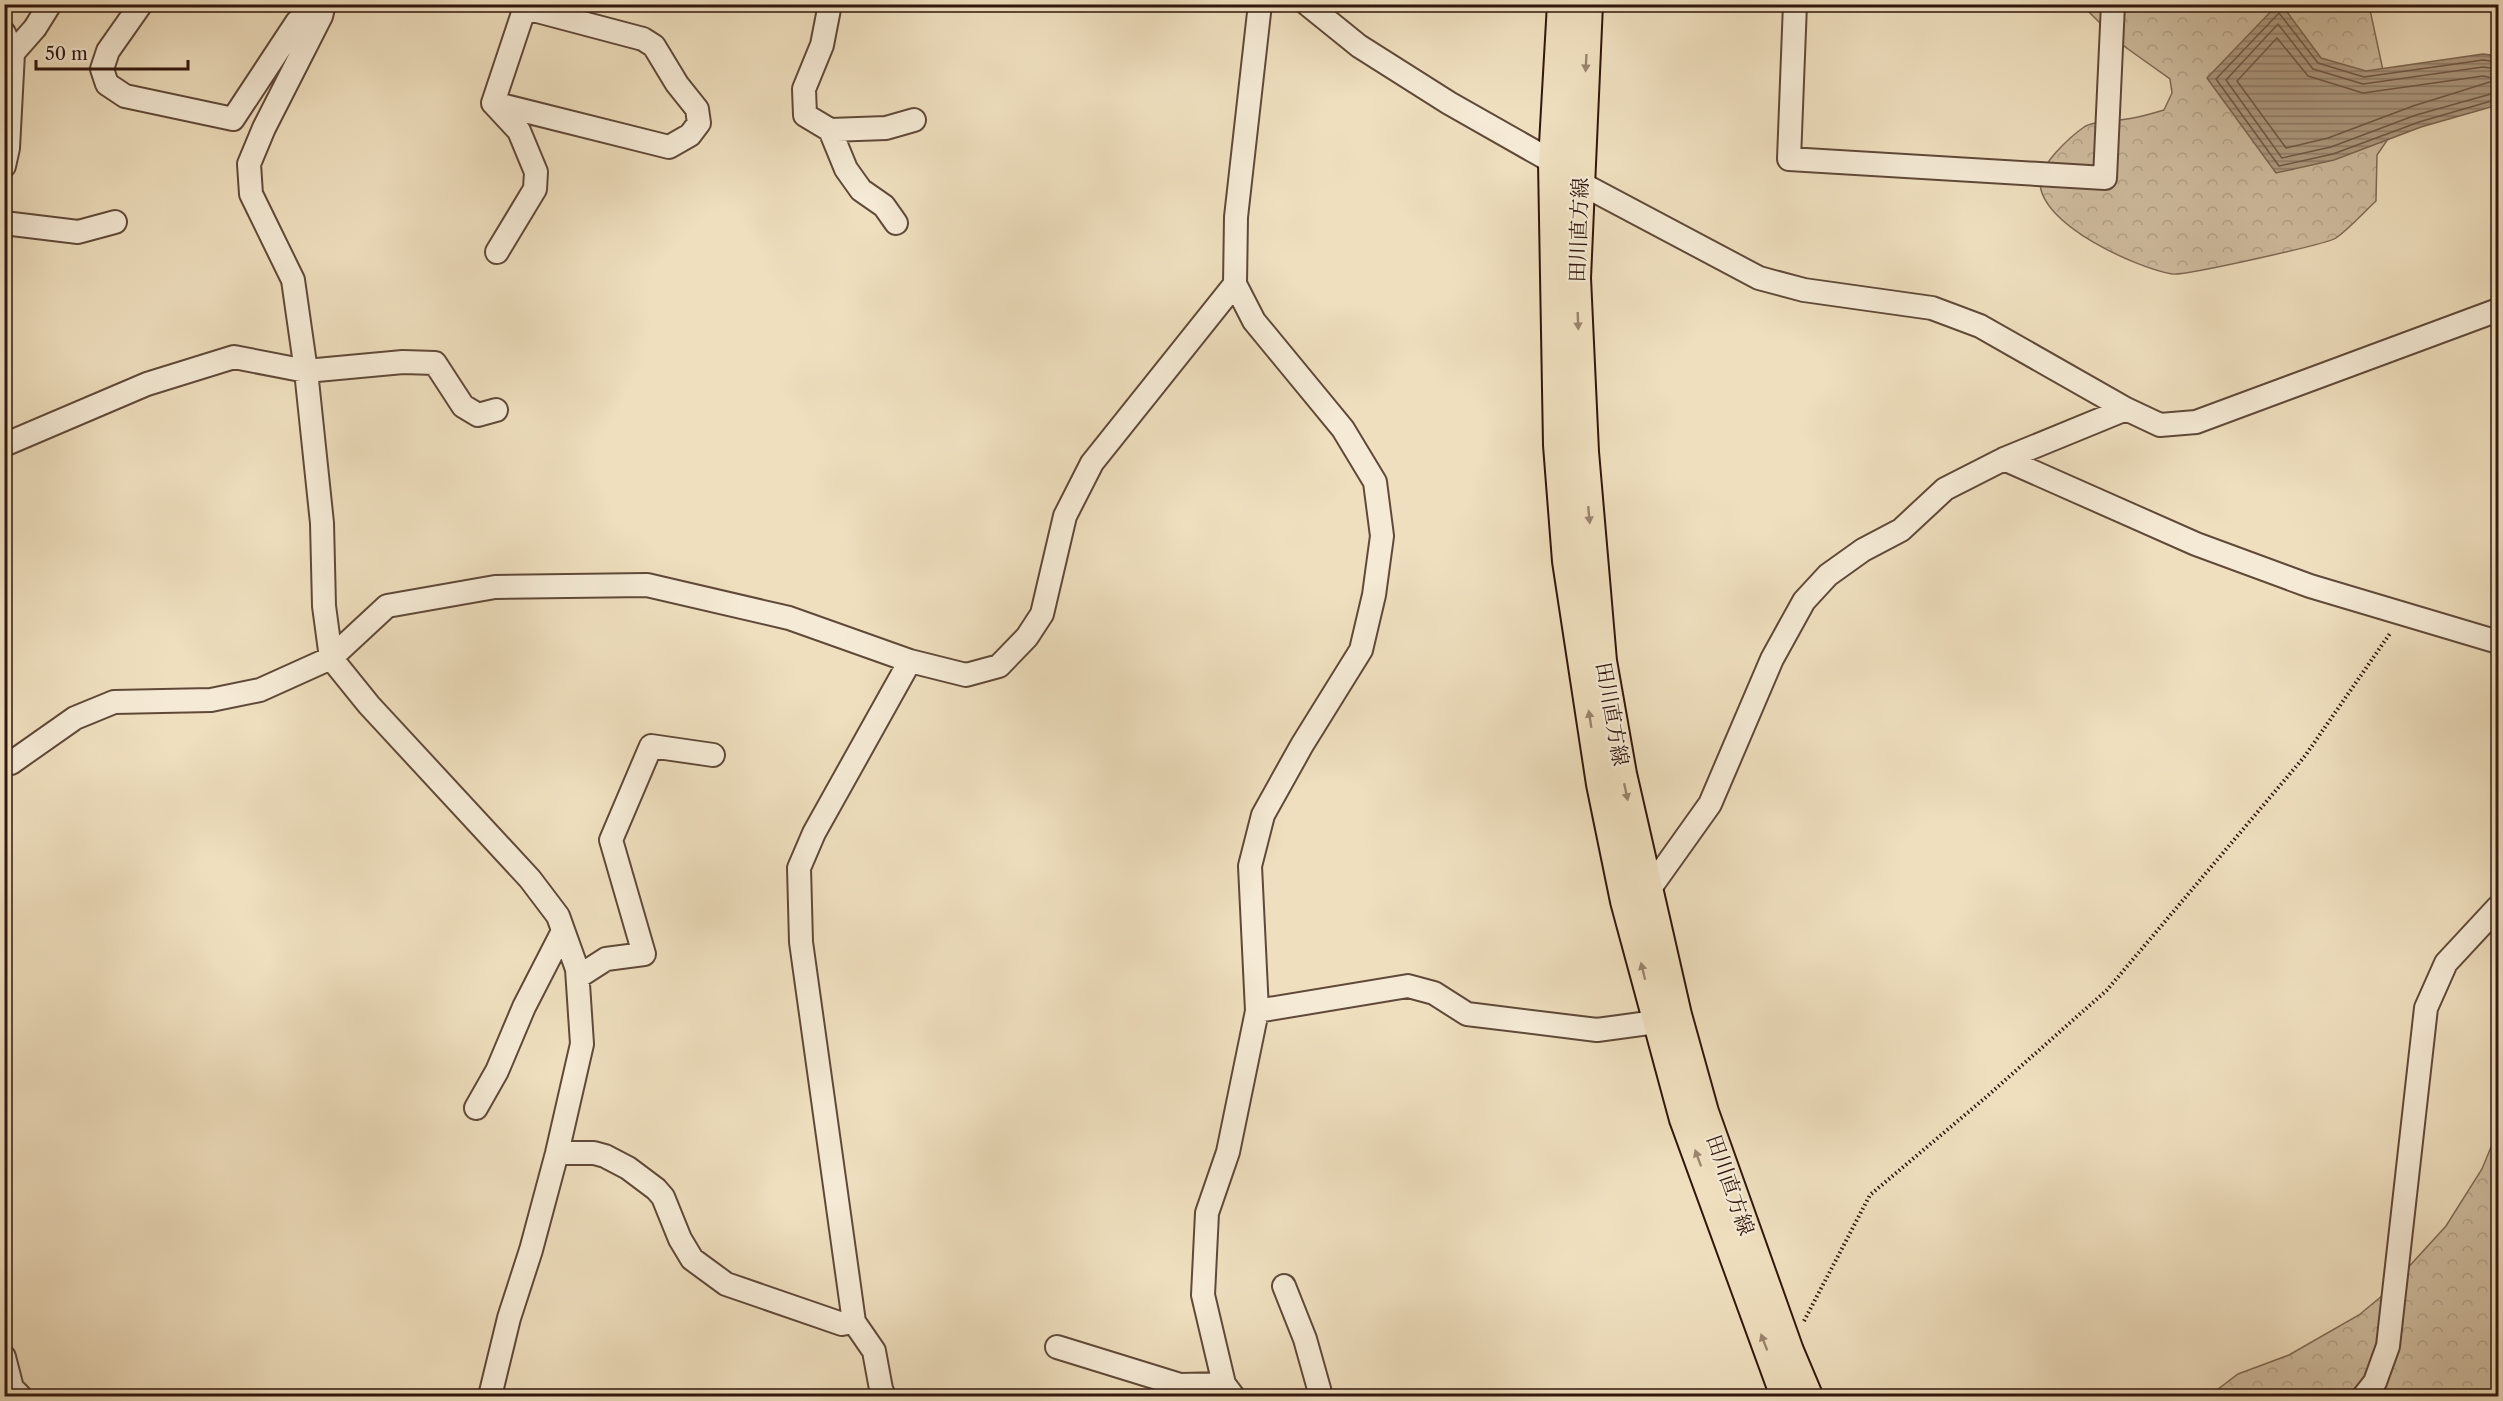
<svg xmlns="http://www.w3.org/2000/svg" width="2503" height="1401" font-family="'Libre Caslon Text','Noto Serif JP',serif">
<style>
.forest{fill:url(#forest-crowns);stroke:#806a56;stroke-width:1.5}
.water{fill:url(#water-rules);stroke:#7c6653;stroke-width:1.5}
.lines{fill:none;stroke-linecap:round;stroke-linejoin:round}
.shore{stroke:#705948;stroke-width:1.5}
.minor-casing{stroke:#604939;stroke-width:26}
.major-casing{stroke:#31170d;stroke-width:32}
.path{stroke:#31170d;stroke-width:4;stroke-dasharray:1.5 3;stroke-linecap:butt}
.minor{stroke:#f5ead5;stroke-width:22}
.major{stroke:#efdfbe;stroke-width:28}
.oneway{fill:#9a856e}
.labels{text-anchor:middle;stroke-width:4.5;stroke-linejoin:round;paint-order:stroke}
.street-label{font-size:21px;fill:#31170d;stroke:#f5ead5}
</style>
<defs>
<pattern id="forest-crowns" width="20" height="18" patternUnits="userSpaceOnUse" patternTransform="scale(1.5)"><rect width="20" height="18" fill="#cfbda0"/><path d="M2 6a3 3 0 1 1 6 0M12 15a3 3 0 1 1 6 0" fill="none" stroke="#b2a289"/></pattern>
<pattern id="water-rules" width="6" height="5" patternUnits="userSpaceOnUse" patternTransform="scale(1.5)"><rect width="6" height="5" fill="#ae9b82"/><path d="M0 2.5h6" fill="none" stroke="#8e7d69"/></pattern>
</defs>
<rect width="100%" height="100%" fill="#efdfbe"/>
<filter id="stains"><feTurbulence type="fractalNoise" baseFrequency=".00333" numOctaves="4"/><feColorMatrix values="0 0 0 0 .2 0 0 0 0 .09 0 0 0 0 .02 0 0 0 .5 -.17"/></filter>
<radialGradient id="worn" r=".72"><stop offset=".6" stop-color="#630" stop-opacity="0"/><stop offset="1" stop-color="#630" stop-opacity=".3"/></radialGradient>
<path class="forest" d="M2082,5h287l24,112 -5,22 -11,16 -1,46c-13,12 -26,27 -40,37 -9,6 -152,38 -164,36 -35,-6 -132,-49 -132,-92 0,-18 30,-45 44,-55 10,-7 37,-6 49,-9 11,-2 21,-5 31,-8l8,-17 -2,-14 -49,-35z
M2498,1130v266h-289l29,-22 51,-19 70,-40 24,-20 63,-69 36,-57z"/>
<path class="water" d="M2278,4l4,1 39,53 45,13 117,-17 15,2v49l-77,22 -87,33 -58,13 -69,-95z"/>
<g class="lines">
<path class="shore" d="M2277,38l31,38 55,17 120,-17 9,2 1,3 -80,25 -85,32 -42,10 -49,-67z
M2498,62l-15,-2 -119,17 -46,-14 -39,-50 -63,66 63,87 54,-12 86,-32 79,-23
M2498,69l-15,-2 -120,17 -50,-15 -35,-45 -52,56 56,78 49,-11 85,-32 82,-23"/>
<g class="minor-casing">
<path id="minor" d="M141,4l-33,47 -6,18 5,15 18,12 108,23 64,-97 27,-18
M324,4l-3,12 -57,112 -15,36 2,30 42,86 13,91 16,152 2,83 7,52 38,47 161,174 28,37 19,53 5,75 -25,109 -26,97 -22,68 -19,78
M830,4l-8,41 -18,44 1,26 25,15 56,-2 28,-8
M1307,4l52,42 90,57 104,59 27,21 179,95 45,12 128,18 48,18 146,83 34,16 36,-3 302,-112
M1795,4l-6,155 316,19 8,-174
M526,8l117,31 11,7 23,38 20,25 2,14 -9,12 -21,12 -176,-44 33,-99
M4,33l9,20 -5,95 -4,18
M13,53l22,-25 15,-24
M493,103l26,28 17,41 -1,17 -38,63
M830,130l16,39 15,21 23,16 12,17
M4,223l74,9 37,-10
M4,445l143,-61 87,-27 72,14 97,-9 32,1 28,43 15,9 18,-5
M2004,459l192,85 114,42 188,56
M4,763h7l64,-45 39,-16 97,-2 49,-10 71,-32 56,-52 108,-19 152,-2 142,33 121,43 56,14 33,-9 28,-29 15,-23 23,-98 27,-53 143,-179
M1648,891l62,-87 62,-145 32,-58 24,-26 35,-25 38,-20 44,-41 59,-30 122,-50
M578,977l28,-18 38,-5 -33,-114 40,-94 62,9
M1257,1011l151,-25 26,7 33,21 130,16 59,-8 17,-6
M476,1108l21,-37 27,-64 39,-76
M557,1153h37l11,3 23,12 28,21 7,8 17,42 12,20 34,25 116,40 12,-2
M1284,1286l21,53 16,57
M1057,1347l123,38 44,-1
M4,1357l8,31 8,8
M884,1396l-3,-7 -7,-38 -20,-29 -53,-380 -2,-74 15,-35 96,-172
M1233,1396l-9,-12 -21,-89 4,-82 21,-61 29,-141 -7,-145 13,-51 39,-70 59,-95 13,-55 8,-59 -7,-54 -32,-53 -89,-108 -19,-37 1,-67 24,-213
M2364,1396l11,-14 13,-36 38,-338 20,-45 52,-56"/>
</g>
<g class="major-casing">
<path id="major" d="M1562,4l-9,158 5,283 9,116 34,223 24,117 59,218 101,277
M1588,4l-12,274 8,174 18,209 20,113 55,241 27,97 85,239 19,45"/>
</g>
<path class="path" d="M1804,1321l66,-126 115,-97 122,-108 198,-234 86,-124"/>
<use href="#minor" class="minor"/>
<use href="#major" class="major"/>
</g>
<defs><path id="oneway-solid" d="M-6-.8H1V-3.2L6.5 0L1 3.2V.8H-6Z" transform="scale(1.5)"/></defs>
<g class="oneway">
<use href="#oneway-solid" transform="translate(1586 63) rotate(93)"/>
<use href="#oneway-solid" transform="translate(1578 321) rotate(88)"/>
<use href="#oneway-solid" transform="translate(1589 515) rotate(85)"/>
<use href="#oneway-solid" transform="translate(1590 719) rotate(-99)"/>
<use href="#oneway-solid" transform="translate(1626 792) rotate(78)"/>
<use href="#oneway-solid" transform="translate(1643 971) rotate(-104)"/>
<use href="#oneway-solid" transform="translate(1698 1158) rotate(-110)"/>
<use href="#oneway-solid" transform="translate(1764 1342) rotate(-111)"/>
</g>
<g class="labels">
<g class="street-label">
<text transform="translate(1579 230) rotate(-88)" y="7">田川直方線</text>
<text transform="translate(1612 714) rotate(80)" y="7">田川直方線</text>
<text transform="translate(1730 1185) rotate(71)" y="7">田川直方線</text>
</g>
</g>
<rect width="2503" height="1401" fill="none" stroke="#efdfbe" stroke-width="24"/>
<rect x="6" y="6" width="2491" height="1389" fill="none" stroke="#31170d" stroke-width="3"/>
<rect x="12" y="12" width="2479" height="1377" fill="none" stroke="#31170d" stroke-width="1.5"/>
<path d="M36 60v9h152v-9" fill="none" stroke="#31170d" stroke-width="3"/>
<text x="45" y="60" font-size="18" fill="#31170d" stroke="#f5ead5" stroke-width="4.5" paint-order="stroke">50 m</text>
<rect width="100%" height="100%" filter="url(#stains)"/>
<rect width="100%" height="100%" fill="url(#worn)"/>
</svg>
